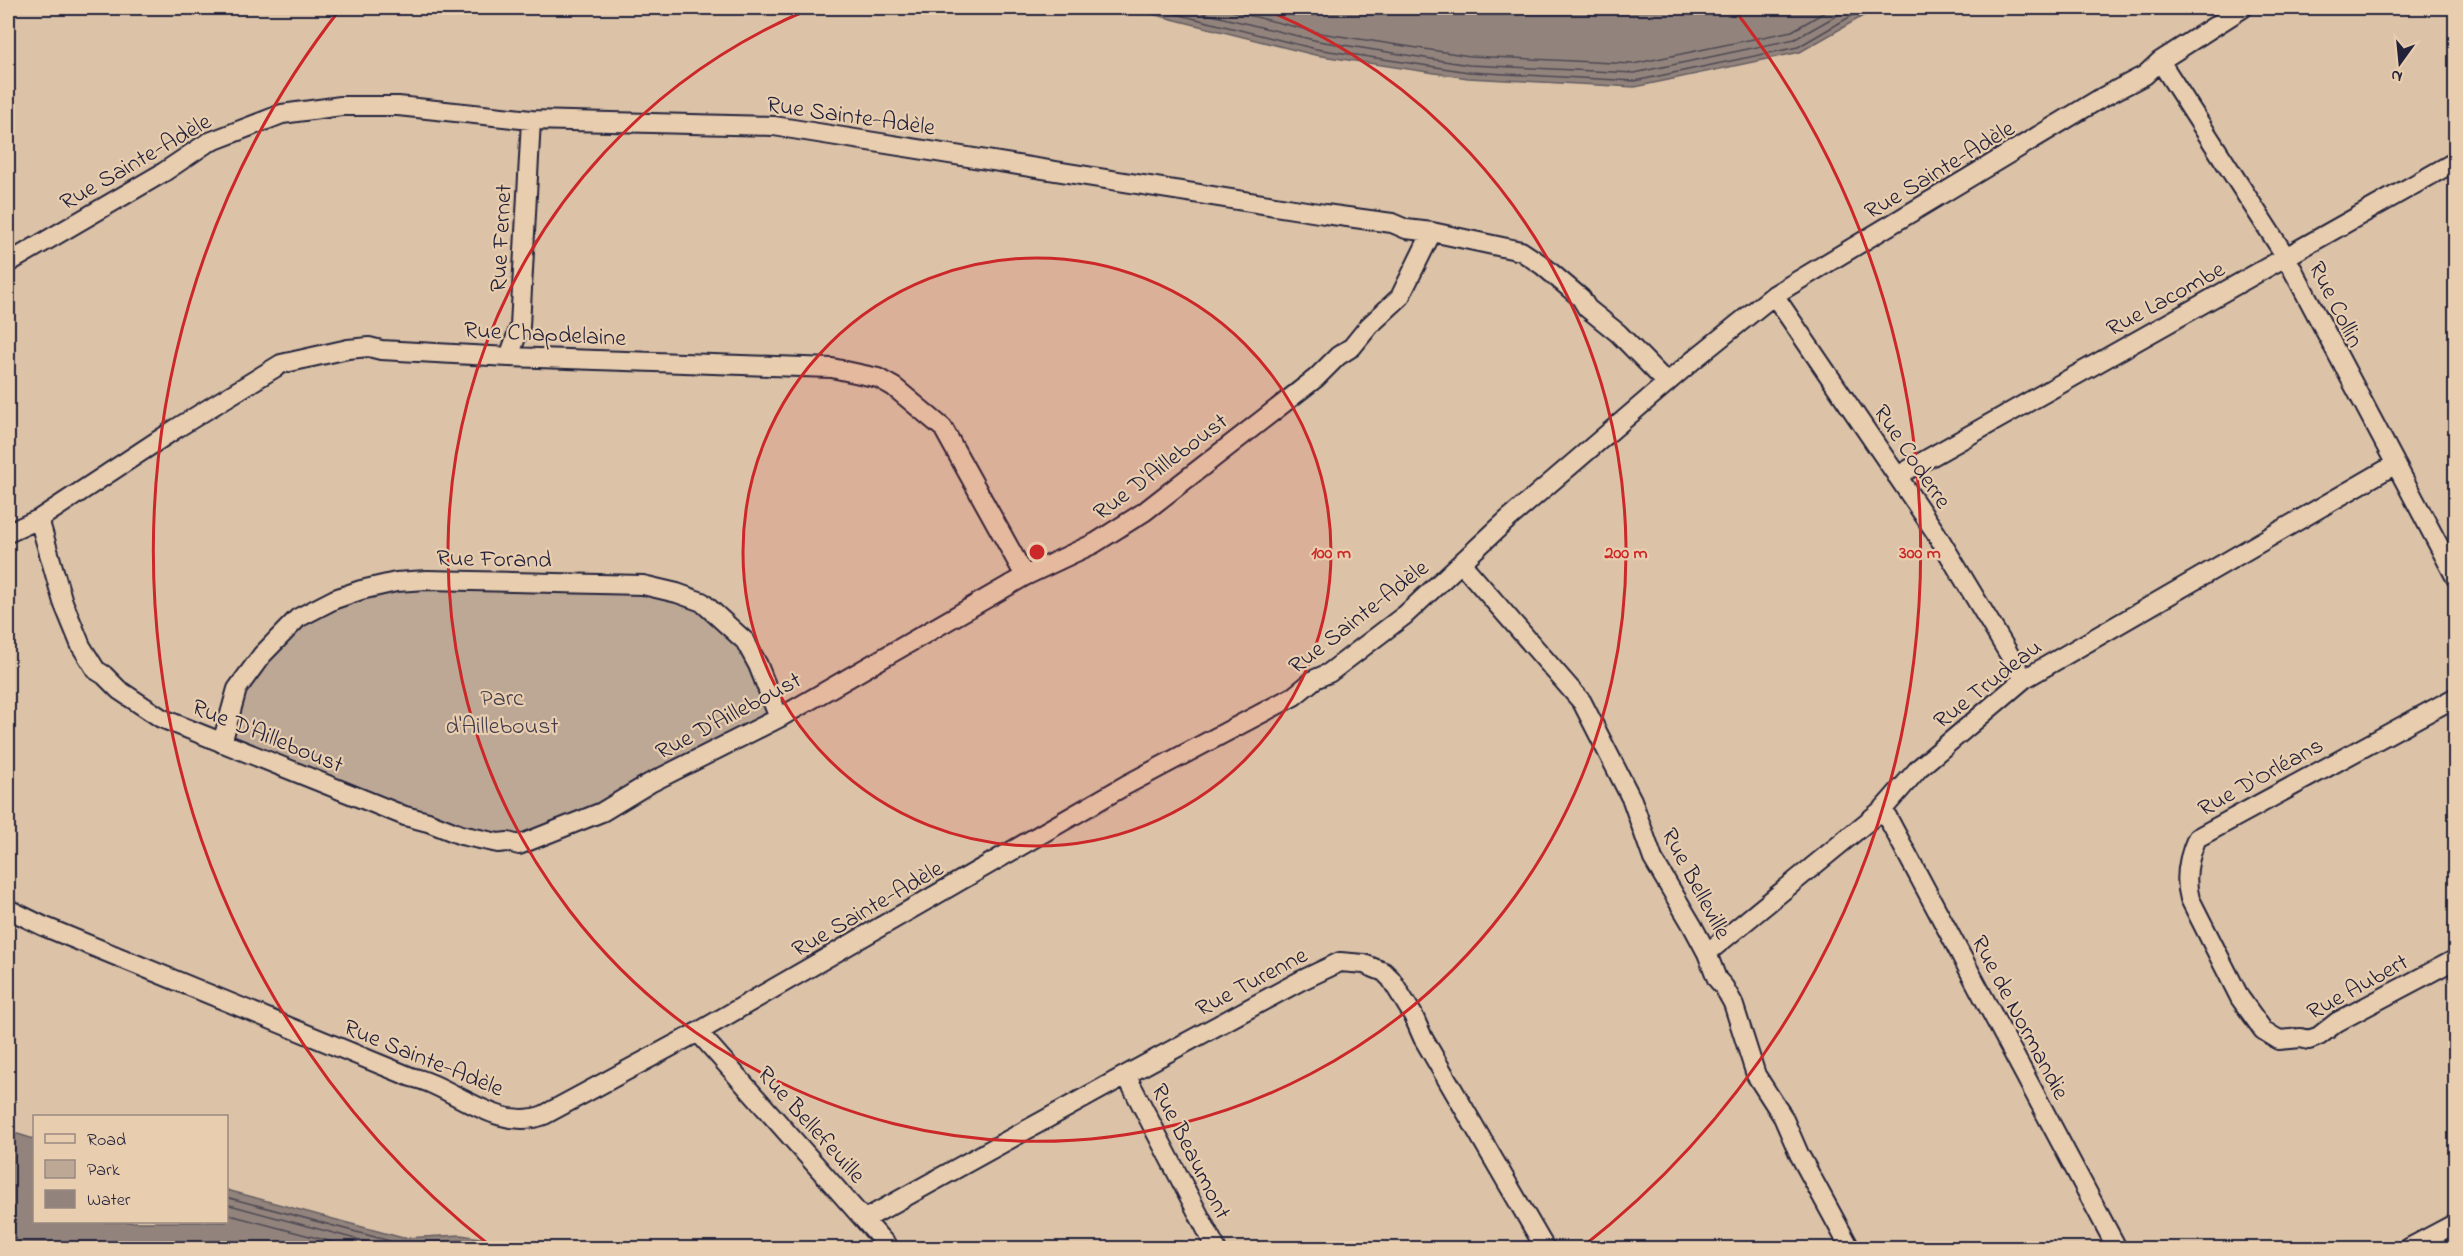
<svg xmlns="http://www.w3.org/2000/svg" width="2463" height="1256" font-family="'Indie Flower',sans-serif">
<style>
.green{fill:#bda896;stroke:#706568;stroke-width:1.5}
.water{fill:#92847c;stroke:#655d62;stroke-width:1.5}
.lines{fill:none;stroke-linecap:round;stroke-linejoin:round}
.shore{stroke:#4f4955;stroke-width:1.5}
.minor-casing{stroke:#22223b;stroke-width:22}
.minor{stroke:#e8cdaf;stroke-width:18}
.ring{fill:none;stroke:#cd2829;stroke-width:3}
.labels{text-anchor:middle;stroke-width:4.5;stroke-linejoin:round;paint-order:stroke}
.street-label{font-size:24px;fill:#22223b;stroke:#e8cdaf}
.park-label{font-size:24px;fill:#413d4d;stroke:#e8cdaf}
.centre{fill:#cd2829;stroke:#e8cdaf;stroke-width:3}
.ring-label{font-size:18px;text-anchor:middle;font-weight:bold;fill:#cd2829;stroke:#e8cdaf;stroke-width:4.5;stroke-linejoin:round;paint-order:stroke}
</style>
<rect width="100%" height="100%" fill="#dcc3a8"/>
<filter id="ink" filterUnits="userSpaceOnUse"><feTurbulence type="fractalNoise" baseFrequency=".0167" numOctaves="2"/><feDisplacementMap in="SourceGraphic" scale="12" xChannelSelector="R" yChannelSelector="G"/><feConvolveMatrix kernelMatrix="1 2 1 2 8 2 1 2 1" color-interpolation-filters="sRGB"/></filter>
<g filter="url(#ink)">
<path class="green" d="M396,582l281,11 68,48 34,77 -177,94 -104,31 -276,-100 15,-54 61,-71z"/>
<path class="water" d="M1128,8h749l-77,44 -165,35 -167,-9 -153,-23z
M8,1131l26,8v83h192l1,-32 176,48 58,-3 80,13h-533z"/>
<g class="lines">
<path class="shore" d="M1152,8l164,41 153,23 166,9 163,-34 67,-39
M1183,8l135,33 151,24 165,8 161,-34 55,-31
M1220,8l100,25 150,23 163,8 159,-33 40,-23
M226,1197l175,47 60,-3 43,7
M226,1204l163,44
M226,1214l129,34"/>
<g class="minor-casing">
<path id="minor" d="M2160,61l126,196 170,321
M8,263l156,-91 43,-29 75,-29 59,-8h57l133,14 243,6 551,88 67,9 14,6 26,3 89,19 21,14 39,33 6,10 31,25 49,50
M1774,295l162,238 88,146
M509,357l11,-31 11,-206
M1897,476l559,-315
M39,519l24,83 18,44 15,24 8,5 15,15 42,28 244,98 23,6 33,13 37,8 10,-1 11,3 83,-33 48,-29 129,-65 246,-142 70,-33 49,-31 172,-134 22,-22 14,-9 17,-21 31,-29 32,-65
M8,533l31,-14 138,-91 104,-64 67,-15 21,-2 12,3 128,7 323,11 46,10 16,9 49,41 82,148
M1462,564l120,138 50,98 21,59 39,66 15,28 10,26 7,8 9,16 23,72 27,42 16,37 51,94
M2456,697l-259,141c-9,20 -13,40 -7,61l50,99 23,32 16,10 22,-2 8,2 10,-4 18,-14 119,-63
M222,743l15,-54 25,-34 36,-37 37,-19 26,-9 35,-8 31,-2 216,5 34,8 25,9 43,39 13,24 21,53
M1883,809l234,439
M8,909l35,17 368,151c43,9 86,56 133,38l154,-83 428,-247 168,-89 21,-17 14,-6 76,-58 102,-95 190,-163 77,-62 327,-197 44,-23 15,-14 83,-53
M1707,953l176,-144 36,-41 105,-89 370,-214
M698,1032l191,216
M1126,1075l90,173
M865,1219l261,-144 174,-94 40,-19 24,2 20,8 7,7 22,36 10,23 122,210
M2409,1248l47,-25"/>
</g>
<use href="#minor" class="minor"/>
</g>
</g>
<circle cx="1037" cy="552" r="294" fill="#cd2829" fill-opacity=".12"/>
<g class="ring">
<circle cx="1037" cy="552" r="294"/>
<path d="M1262 8A589 589 0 1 1 812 8"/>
<path d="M493 1248A883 883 0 0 1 341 8M1733 8A883 883 0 0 1 1581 1248"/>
</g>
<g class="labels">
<g class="street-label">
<text transform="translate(851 115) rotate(8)" y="8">Rue Sainte-Adèle</text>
<text transform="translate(135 161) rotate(-30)" y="8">Rue Sainte-Adèle</text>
<text transform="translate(1939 169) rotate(-31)" y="8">Rue Sainte-Adèle</text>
<text transform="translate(500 238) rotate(-87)" y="8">Rue Fernet</text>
<text transform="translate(2165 298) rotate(-29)" y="8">Rue Lacombe</text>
<text transform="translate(2337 304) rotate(63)" y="8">Rue Collin</text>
<text transform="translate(545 333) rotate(3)" y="8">Rue Chapdelaine</text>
<text transform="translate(1913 456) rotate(56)" y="8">Rue Coderre</text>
<text transform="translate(1160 466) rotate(-37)" y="8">Rue D'Ailleboust</text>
<text transform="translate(494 558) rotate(1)" y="8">Rue Forand</text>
<text transform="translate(1358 616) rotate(-38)" y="8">Rue Sainte-Adèle</text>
<text transform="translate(1987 683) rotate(-38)" y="8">Rue Trudeau</text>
<text transform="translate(728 715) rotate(-28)" y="8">Rue D'Ailleboust</text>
<text transform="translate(268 735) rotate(22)" y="8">Rue D'Ailleboust</text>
<text transform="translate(2260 776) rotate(-29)" y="8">Rue D'Orléans</text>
<text transform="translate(1697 883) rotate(62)" y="8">Rue Belleville</text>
<text transform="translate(867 908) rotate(-30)" y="8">Rue Sainte-Adèle</text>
<text transform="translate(1251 981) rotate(-28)" y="8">Rue Turenne</text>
<text transform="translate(2357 986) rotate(-29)" y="8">Rue Aubert</text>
<text transform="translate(2021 1017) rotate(62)" y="8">Rue de Normandie</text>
<text transform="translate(424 1057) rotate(22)" y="8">Rue Sainte-Adèle</text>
<text transform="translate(812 1124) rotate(48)" y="8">Rue Bellefeuille</text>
<text transform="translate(1192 1151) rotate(63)" y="8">Rue Beaumont</text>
</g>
<g class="park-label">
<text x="502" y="705">Parc<tspan x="502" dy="28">d'Ailleboust</tspan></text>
</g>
</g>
<circle cx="1037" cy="552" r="9" class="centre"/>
<g class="ring-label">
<text x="1331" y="558">100 m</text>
<text x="1626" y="558">200 m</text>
<text x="1920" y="558">300 m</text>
</g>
<rect width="2463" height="1256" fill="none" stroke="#e8cdaf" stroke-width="30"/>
<rect x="15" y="15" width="2433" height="1226" fill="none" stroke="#22223b" stroke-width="2" filter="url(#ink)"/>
<rect x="33" y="1115" width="195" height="108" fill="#e8cdaf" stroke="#998981" stroke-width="1.5"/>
<rect x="45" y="1134" width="30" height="9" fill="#e8cdaf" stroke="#998981" stroke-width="1.5"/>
<text x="87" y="1145" font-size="18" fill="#22223b">Road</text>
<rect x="45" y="1160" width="30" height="18" fill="#bda896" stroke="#998981" stroke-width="1.5"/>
<text x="87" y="1175" font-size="18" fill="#22223b">Park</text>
<rect x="45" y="1190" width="30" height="18" fill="#92847c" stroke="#998981" stroke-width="1.5"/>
<text x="87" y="1205" font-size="18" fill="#22223b">Water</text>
<g transform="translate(2400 63) rotate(195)" stroke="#e8cdaf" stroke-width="4.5" paint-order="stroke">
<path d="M0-4.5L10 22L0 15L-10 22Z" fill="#22223b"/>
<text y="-9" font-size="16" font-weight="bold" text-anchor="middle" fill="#22223b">N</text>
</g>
</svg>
